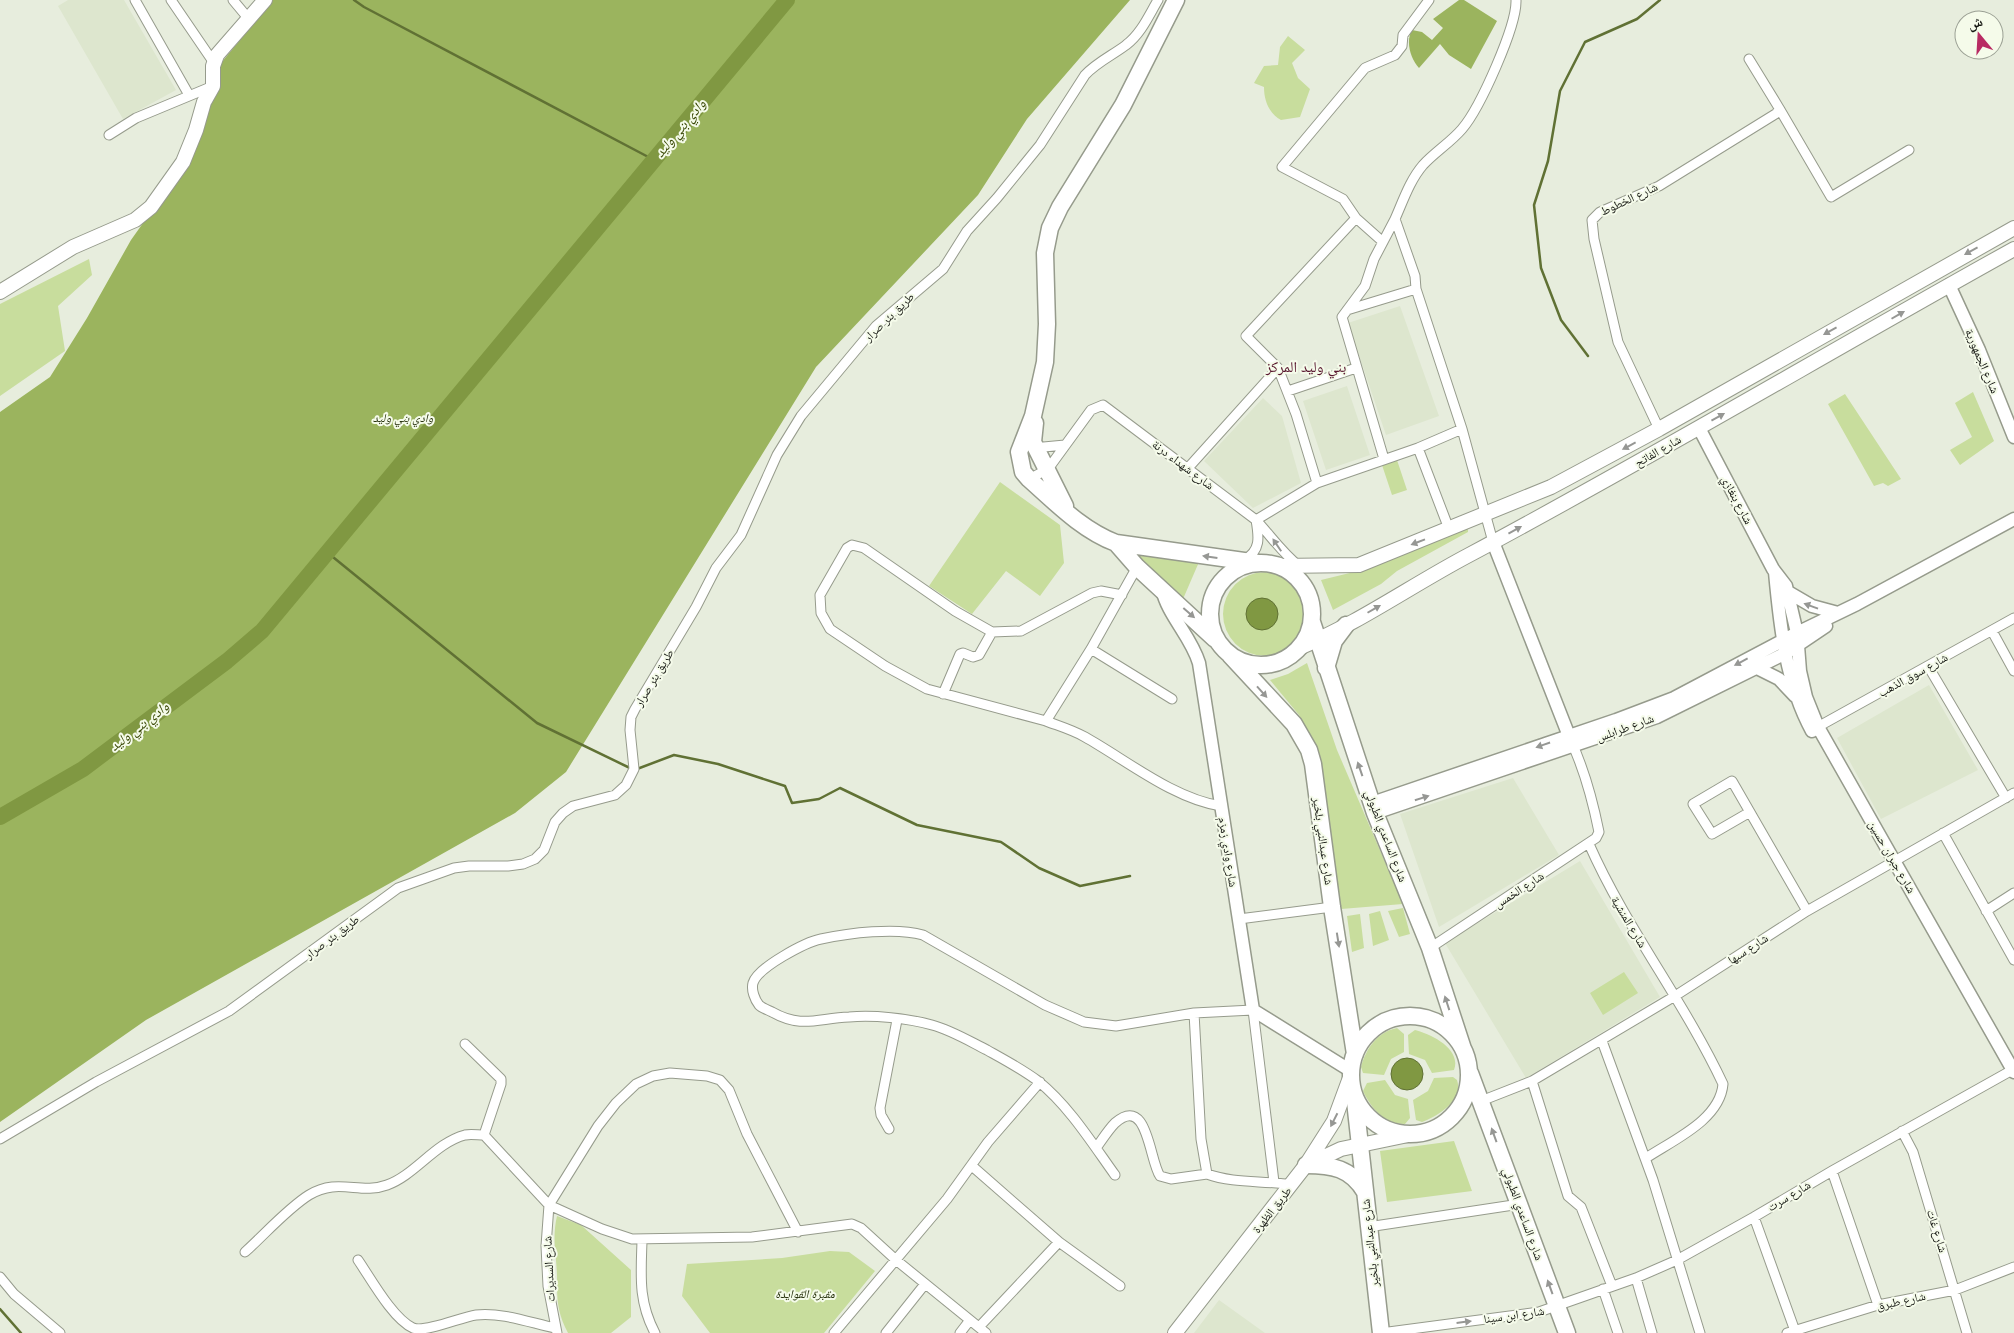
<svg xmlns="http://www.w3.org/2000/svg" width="2014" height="1333" font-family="'Noto Serif','Noto Naskh Arabic',serif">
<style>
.built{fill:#dde6ce}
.green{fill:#c8dd9d}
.forest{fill:#9bb45e}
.water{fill:#809842;stroke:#607134}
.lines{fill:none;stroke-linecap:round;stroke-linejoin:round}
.stream{stroke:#607134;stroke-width:2.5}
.river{stroke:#809842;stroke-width:16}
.street-casing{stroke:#969b8c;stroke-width:11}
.secondary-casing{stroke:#969b8c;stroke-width:15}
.primary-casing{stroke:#969b8c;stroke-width:16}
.highway-casing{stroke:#969b8c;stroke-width:19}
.street{stroke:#fff;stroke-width:9}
.secondary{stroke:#fff;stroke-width:12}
.primary{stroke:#fff;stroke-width:14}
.highway{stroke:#fff;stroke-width:16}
.oneway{fill:#969794}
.labels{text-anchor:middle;stroke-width:4;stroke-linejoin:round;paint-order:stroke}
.street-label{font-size:12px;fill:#151712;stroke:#f5fbea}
.park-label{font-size:12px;font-style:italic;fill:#28320e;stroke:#f5fbea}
.water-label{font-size:14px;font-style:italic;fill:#374603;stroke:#f5fbea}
.quarter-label{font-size:15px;fill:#57142d;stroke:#f5fbea}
</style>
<rect width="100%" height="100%" fill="#e7eddd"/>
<path class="built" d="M68,0h56l52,90 -53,29 -65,-113z
M1400,306l39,110 -53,19 -38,-112z
M1347,386l23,69 -44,15 -23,-69z
M1263,398l19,18 19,67 -48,25 -49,-47z
M1929,685l49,85 -97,49 -44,-81z
M1513,778l46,77 -120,72 -39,-113z
M1580,861l80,136 -134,81 -81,-135z
M1219,1300l46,33h-71z"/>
<path class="green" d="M1288,36l17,14 -13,13 6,15 12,11 -10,28 -19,3c-12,-7 -17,-19 -17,-33l-10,-4 10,-17 14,-1 2,-18z
M89,259l3,16 -34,31 7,45 -65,45v-92z
M1973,392l21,49 -34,24 -10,-15 22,-13 -17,-34z
M1845,394l56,85 -13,7 -5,-3 -9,3 -46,-82z
M1397,460l10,30 -15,5 -10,-30z
M1000,482l60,43 4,38 -24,33 -34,-25 -34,43 -43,-28z
M1468,528v4l-71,39 -16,13 -48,26 -12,-30 41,-10z
M1137,555l62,7 -16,37z
M1223 614a42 42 0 1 1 84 0a42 42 0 1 1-84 0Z
M1307,663l30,87 66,154 -62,5 -17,-119 -12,-50 -13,-25 -29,-35 18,-6z
M1403,908l7,26 -11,3 -11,-26z
M1380,911l9,29 -16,6 -4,-32z
M1360,914l4,34 -12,4 -5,-36z
M1624,972l14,21 -35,22 -13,-22z
M1397,1028l7,6v18l-13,7 -7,16 -21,-2 -2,-6c5,-18 16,-35 36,-39z
M1415,1030c16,4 47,19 39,40l-22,3 -7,-13 -16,-6 -1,-19z
M1453,1077l4,3c7,20 -19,36 -35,42l-6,-2 -3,-20 15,-9 6,-13z
M1385,1080l10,15 13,4 2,19 -5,6c-21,0 -34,-16 -42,-33l4,-8z
M1454,1141l18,50 -85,11 -7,-51z
M557,1216l24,9 50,45v47l-20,16h-43c-9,-17 -11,-29 -11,-48 1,-25 -6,-43 0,-69z
M830,1251l19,1 26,19 -51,62h-114l-28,-37 5,-32 95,-6z"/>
<path class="forest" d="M273,0h857l-103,119 -49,76 -162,172 -250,405 -51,41 -369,207 -146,102v-710l50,-35 37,-59 44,-78 39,-55 42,-111z
M1459,0h5l33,21 -26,48 -22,-14 -9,-11 -21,24c-8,-9 -14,-26 -7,-38l10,2 10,8 11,-12 -10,-9z"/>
<path class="water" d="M1246 614a16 16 0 1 1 32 0a16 16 0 1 1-32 0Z
M1391 1074a16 16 0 1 1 32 0a16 16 0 1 1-32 0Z"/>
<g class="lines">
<path class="stream" d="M354,0l10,7 290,153
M1588,356l-27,-36 -20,-52 -7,-63 14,-44 12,-70 25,-49 52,-23 23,-19
M328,553l209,170 95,46
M637,769l37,-14 44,9 67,22 7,17 27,-4 21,-11 77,37 84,17 38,26 41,18 50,-10
M0,1309l21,24"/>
<path class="river" d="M0,817l83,-48 144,-108 35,-30 525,-631"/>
<g class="street-casing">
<path id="street" d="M135,0l54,95
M171,0l43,63
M233,0l15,18
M1779,108l52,89 78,-47
M109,135l27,-17 77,-32
M1383,242l-27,-24 -13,-19 -61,-32 83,-99 30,-13 7,-9 1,-11 26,-35
M1347,310l69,-21
M1288,391l68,-23
M1659,429l-41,-87 -24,-103 -2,-19 8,-8 59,-26 118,-73 2,-5 -30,-49
M1033,448l32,-3
M1418,448l31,81
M1384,459l-42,-142 23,-31 9,-27 21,-40
M1188,468l90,-100
M1029,479l19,-10 43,-59 12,-5 153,115c15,16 26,33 44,47
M1317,483l-21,-69 -18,-46 -32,-32 110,-118
M1256,520l61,-37 101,-35 44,-19
M1493,542l-31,-113 -46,-140 -1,-13 -20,-57c8,-18 15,-39 28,-54 12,-13 28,-23 39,-36 18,-21 55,-103 54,-129
M1244,560c17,-9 15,-23 12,-40
M1137,567l-46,82 -45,72c13,5 27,9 39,16 41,23 89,62 136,69
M1992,631l22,40
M1091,649l81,50
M1928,666l78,132
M943,694l17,-40 3,-1 10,4 6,-2 13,-23
M1046,721l-119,-32 -42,-23 -55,-37 -9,-16 -1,-18 27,-47 5,-3 12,3 91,63 37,21 29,-1 71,-38 9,-2 21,4
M1814,729l200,-111
M1750,812l-38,22 -19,-30 39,-23 75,130
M1943,833l71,127
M1589,844c37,84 95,157 134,240 -3,36 -50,56 -77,74
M1986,911l28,-18
M1239,919l93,-12
M1430,948l166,-110 3,-6c-6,-30 -15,-63 -28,-91
M1194,1013l7,126 6,35c28,10 56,6 85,11
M1602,1041l51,139 47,153
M465,1044l36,35v5l-17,51
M1532,1081l36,115 13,11 31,79
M1481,1101l51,-20 143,-85 132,-85 207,-118
M889,1129l-8,-14 -1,-7 17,-88
M1902,1131l11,21 54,181
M0,1139l96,-57 133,-71 169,-123 56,-20 15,-2h39l15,-2 12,-5 9,-9 11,-28 8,-9 10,-7 42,-11 11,-10 8,-16 -4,-39 1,-13 4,-8 61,-102 20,-39 25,-33 36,-80 24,-39 75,-90 67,-57 24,-38 30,-33 43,-53 45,-70c12,-13 28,-20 41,-30 15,-11 23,-30 32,-45
M1096,1148c6,-8 12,-18 19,-25 33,-29 34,37 45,53l11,3 36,-5
M972,1166l87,76
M1832,1171l46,134
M1115,1175c-23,-32 -46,-69 -77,-94 -16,-12 -33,-21 -51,-31 -18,-9 -36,-20 -55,-25 -25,-7 -58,-10 -83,-8 -31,1 -47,12 -77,-5 -4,-2 -10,-4 -13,-7 -4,-5 -8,-15 -6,-22 5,-16 53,-41 68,-44 28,-6 75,-12 102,-4l122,70 39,17 32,4 78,-13 59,-3 21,172
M1754,1217l41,114
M1368,1227l152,-23
M642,1241c-1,34 -4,60 13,92
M245,1252c19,-17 43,-44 64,-57 29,-18 51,0 78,-10 28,-10 48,-42 78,-50 5,-1 13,0 19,0l65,70 53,24 30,10 120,-2 100,-13 9,4 35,32 90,73
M358,1260c13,19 35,59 55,68 13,5 48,-11 63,-13 26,-3 55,8 79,13
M0,1277l14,17 46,39
M1636,1278l16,55
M1603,1289l15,44
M979,1327l80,-85 61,44
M557,1333l-9,-47 -2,-40 3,-41 49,-79 18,-23 20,-19 17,-8 17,-3 37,3 13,4 9,10 18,44 51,98
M834,1333l113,-134 41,-57 52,-60
M886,1333l39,-49
M960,1333l10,-13
M1381,1333l158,-21 97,-34 41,-18 77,-43 78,-46 182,-102
M1787,1333l91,-28 77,-15 59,-23"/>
</g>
<g class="secondary-casing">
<path id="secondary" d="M1949,285l30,65 35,87
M1699,428l74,141 13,17 11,47 3,38 6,26 12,30 196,345
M1493,542l76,194
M1775,572c5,54 11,112 37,159
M1162,589c6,27 29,47 37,74l54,347 98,61
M1788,592l24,14 26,7
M1757,668l22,11 16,17
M1372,803l244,-83 58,-22 123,-65 60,-29 157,-85
M1375,813l282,-96 129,-64 40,-27"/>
</g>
<g class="primary-casing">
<path id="primary" d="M0,292l73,-45 62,-27 16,-13 32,-45 13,-32 8,-28 9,-16v-20l4,-11 48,-55
M1279,566l80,-1 192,-78 108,-58 355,-201
M1299,648c60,-25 113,-63 170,-93 184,-98 363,-205 545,-306
M1307,1165l34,-16 72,-15
M1175,1333l131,-168 28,-44 17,-46"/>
</g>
<g class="highway-casing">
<path id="highway" d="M1176,0l-53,105 -63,102 -10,21 -5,25 2,71 -2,38 -12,54 -14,36 4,20 6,7c27,24 53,51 87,64l142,20
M1035,423l-2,19 32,64
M1116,543l21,24 78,72
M1210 614a51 51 0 1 1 102 0a51 51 0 1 1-102 0Z
M1312,622l63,191 55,135 33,101
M1230,655l64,69 15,26 4,14 19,143 23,147
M1326,668l8,-27 12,-16
M1351 1075a59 59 0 1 1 118 0a59 59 0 1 1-118 0Z
M1470,1073l97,260
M1355,1101l26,232
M1306,1165c26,0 45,3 59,27"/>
</g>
<use href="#street" class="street"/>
<use href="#secondary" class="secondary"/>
<use href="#primary" class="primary"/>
<use href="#highway" class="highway"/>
</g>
<defs><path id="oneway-solid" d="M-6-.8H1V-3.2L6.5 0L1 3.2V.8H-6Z" transform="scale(1.25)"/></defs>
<g class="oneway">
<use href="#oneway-solid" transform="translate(1971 251) rotate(151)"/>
<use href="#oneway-solid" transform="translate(1898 315) rotate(-30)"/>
<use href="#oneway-solid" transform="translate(1830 331) rotate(151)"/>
<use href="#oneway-solid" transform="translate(1718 417) rotate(-29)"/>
<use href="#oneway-solid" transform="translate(1629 446) rotate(152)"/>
<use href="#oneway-solid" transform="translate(1515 530) rotate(-29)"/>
<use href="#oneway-solid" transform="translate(1418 542) rotate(159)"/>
<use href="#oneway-solid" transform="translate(1277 545) rotate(-124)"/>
<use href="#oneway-solid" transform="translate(1210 557) rotate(-172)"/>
<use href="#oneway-solid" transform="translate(1811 606) rotate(-160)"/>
<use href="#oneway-solid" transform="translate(1374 609) rotate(-30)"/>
<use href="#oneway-solid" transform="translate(1189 613) rotate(41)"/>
<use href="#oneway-solid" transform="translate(1741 662) rotate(152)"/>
<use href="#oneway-solid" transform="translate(1262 692) rotate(48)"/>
<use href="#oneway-solid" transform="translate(1543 745) rotate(161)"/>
<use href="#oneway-solid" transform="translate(1360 769) rotate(-109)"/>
<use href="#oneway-solid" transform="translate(1422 798) rotate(-18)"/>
<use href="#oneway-solid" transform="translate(1338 940) rotate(81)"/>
<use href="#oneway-solid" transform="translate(1447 1003) rotate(-108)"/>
<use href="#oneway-solid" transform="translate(1334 1120) rotate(117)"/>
<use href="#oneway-solid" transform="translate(1494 1135) rotate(-110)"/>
<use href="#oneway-solid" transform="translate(1550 1287) rotate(-110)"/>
<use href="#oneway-solid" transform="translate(1464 1322) rotate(-7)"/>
</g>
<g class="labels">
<g class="street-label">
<text transform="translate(1629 199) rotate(-25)" y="4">شارع الخطوط</text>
<text transform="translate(889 317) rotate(-44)" y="4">طريق بئر صرار</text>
<text transform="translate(1982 361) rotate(67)" y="4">شارع الجمهورية</text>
<text transform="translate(1658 451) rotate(-30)" y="4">شارع الفاتح</text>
<text transform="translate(1183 465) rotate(37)" y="4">شارع شهداء درنة</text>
<text transform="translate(1737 500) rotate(62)" y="4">شارع بنغازي</text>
<text transform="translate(1913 675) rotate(-29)" y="4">شارع سوق الذهب</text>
<text transform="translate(654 678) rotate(-59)" y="4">طريق بئر صرار</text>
<text transform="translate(1625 728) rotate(-20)" y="4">شارع طرابلس</text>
<text transform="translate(1386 836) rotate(69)" y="4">شارع الساعدي الطبولي</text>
<text transform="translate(1323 841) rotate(82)" y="4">شارع عبدالنبي بلخير</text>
<text transform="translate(1228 852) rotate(81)" y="4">شارع وادي زمزم</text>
<text transform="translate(1892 857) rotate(60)" y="4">شارع جبران حسين</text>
<text transform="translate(1519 890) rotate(-33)" y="4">شارع الخمس</text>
<text transform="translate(1629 922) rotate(59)" y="4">شارع المنشية</text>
<text transform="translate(332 937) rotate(-37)" y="4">طريق بئر صرار</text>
<text transform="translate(1748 949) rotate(-33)" y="4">شارع سبها</text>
<text transform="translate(1789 1196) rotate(-31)" y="4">شارع سرت</text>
<text transform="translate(1272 1210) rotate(-52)" y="4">طريق الظهرة</text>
<text transform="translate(1523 1214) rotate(70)" y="4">شارع الساعدي الطبولي</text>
<text transform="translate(1937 1231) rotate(73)" y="4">شارع غات</text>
<text transform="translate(1370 1243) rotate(-96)" y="4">شارع عبدالنبي بلخير</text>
<text transform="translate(549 1269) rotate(-93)" y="4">شارع السديرات</text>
<text transform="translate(1901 1301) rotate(-12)" y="4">شارع طبرق</text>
<text transform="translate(1514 1315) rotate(-8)" y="4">شارع ابن سينا</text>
</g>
<g class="park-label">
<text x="403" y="422">وادي بني وليد</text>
<text x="805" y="1298">مقبرة القوايدة</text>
</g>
<g class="water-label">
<text transform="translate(680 128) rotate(-50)" y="5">وادي بني وليد</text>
<text transform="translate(139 726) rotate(-38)" y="5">وادي بني وليد</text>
</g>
<g class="quarter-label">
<text x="1306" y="372">بني وليد المركز</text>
</g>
</g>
<g transform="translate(1979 35) rotate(342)"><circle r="24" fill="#f5fbea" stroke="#9ba094"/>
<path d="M0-4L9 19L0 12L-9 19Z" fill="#b82b63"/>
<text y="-8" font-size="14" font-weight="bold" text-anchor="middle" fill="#151712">ش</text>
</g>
</svg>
